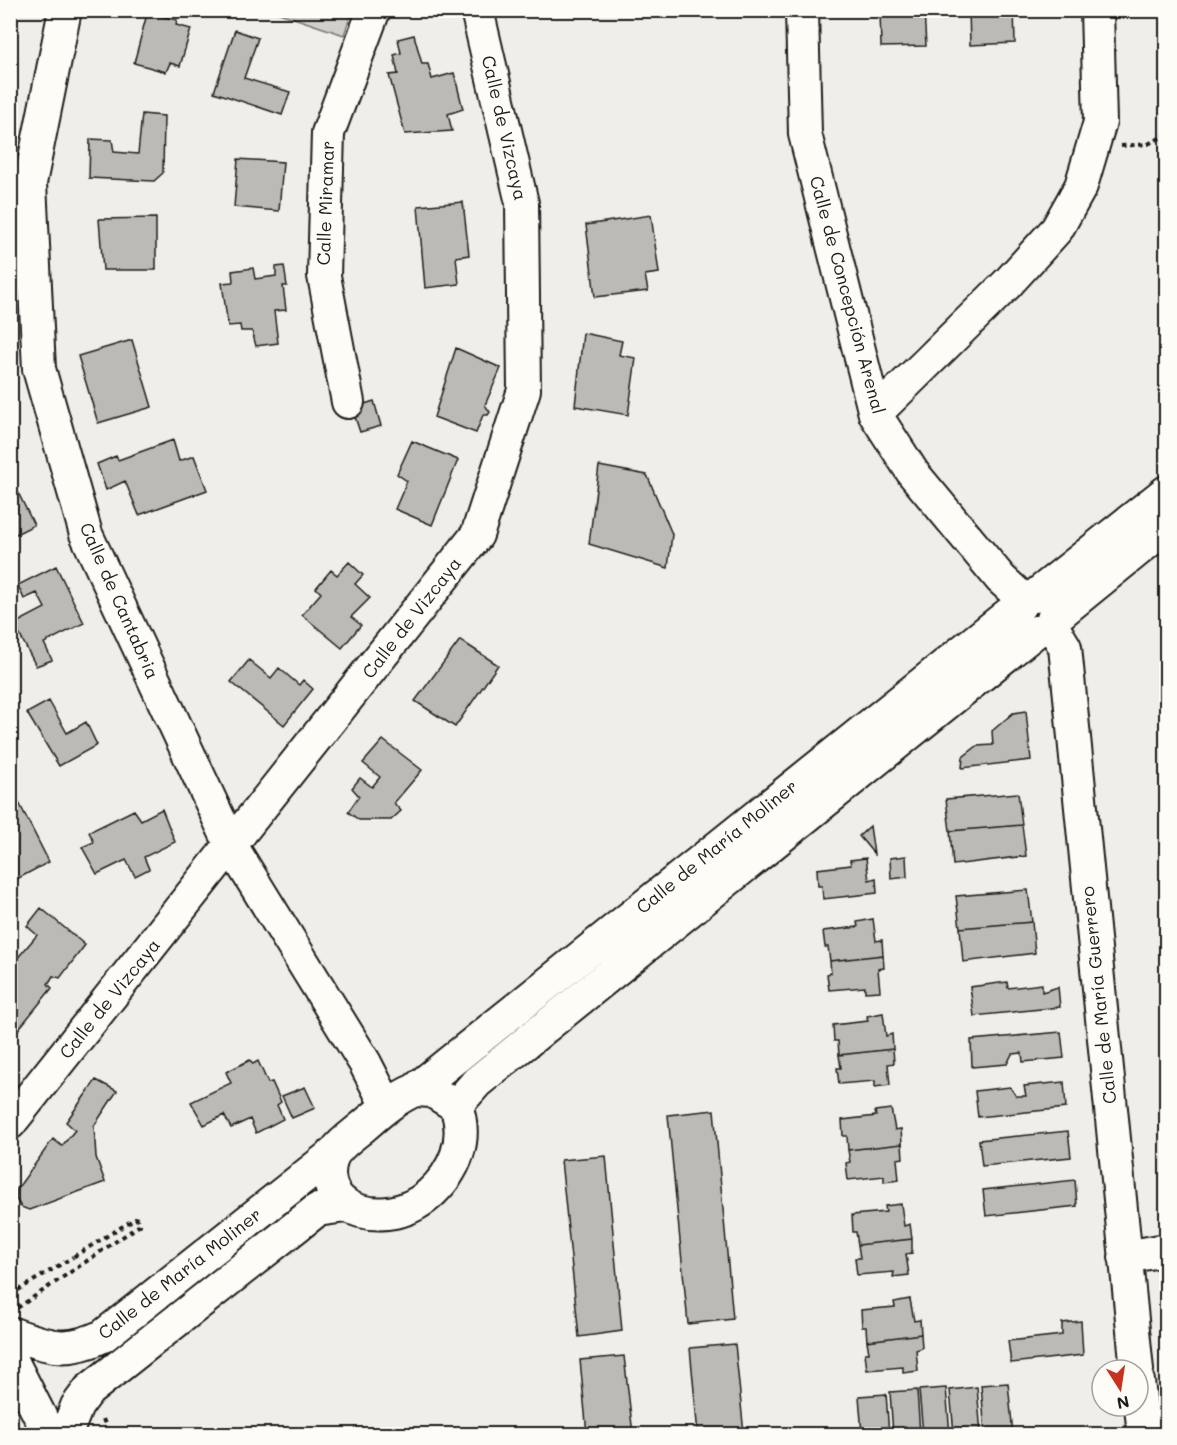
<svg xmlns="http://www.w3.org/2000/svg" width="1177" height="1445" font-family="Mali,sans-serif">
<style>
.park{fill:#d0cfcc;stroke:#767674;stroke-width:1.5}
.building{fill:#bbbab6;stroke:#1c1c1c;stroke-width:1.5}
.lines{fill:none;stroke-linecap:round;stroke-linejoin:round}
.minor-casing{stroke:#1c1c1c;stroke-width:36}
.path{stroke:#1c1c1c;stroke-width:4;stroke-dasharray:4.5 4.5;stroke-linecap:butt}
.minor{stroke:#fdfcf7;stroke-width:32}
.path-bridge{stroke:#1c1c1c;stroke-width:4;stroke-dasharray:4.5 4.5;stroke-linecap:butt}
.labels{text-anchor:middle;stroke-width:6;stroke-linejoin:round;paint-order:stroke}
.street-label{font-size:18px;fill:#1c1c1c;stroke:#fdfcf7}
</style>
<rect width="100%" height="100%" fill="#f0eeea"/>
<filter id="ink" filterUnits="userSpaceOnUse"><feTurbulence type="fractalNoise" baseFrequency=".0167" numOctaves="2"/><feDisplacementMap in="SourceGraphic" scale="12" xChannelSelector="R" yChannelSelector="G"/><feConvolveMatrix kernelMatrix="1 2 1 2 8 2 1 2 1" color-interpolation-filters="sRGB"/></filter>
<g filter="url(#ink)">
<path class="park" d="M273,11h79l-8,24z"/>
<path class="building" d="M148,10h18l-2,7 13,3 -1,5 15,4 -11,37 -10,-3 -4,9 -32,-9z
M880,10h44l2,36 -45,1z
M969,10h45l1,33 -45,2z
M235,30l23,8 -14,40 46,14 -8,23 -68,-23z
M414,35l8,29h6l4,15 22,-6 9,36 -15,5 4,17 -47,3 -16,-59 9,-1 -4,-19 7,-2 -3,-14z
M142,114l22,2 -1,57 -9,8 -65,-3 1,-39 22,1 2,12 24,2z
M238,159l45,3 -4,49 -45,-4z
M463,202l6,53 -13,2 3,27 -34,4 -7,-82z
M651,215l8,58 -14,2 3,16 -53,6 -9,-72z
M156,218v52h-53l-4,-51z
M284,266l3,20h-4l3,24 -12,1 4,32 -22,3 -4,-15h-11l-1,-6 -12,1 -6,-43 11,-1 -1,-11 21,-3 2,11 21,-3v-9z
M583,333l39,8 -3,14 17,3 -8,57 -53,-9z
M132,340l20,67 -54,16 -20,-67z
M456,348l45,20 -16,37 5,7 -2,3h-5l-7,18 -42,-16z
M374,401l7,25 -21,6 -8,-24z
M173,440l6,21 15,-5 13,34 -68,25 -14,-34 -19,9 -9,-26 19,-8 2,4z
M412,441l46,19 -26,65 -37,-16 12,-28 -10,-7z
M599,466l48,9 25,59 -4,34 -79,-24z
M10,476l24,49 -24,12z
M349,562l14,13 -8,9 15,14 -19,19 10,8 -19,23 -40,-33 19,-22 -5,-5 15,-18 6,5z
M56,566l28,57 -40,20 8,17 -16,6 -22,-42 31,-16 -8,-15 -13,6 -6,-14z
M460,640l38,25 -43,62 -40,-26z
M249,660l22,18 8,-10 20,17 4,-5 10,9 -29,36 -53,-43z
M49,701l18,32 19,-11 11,23 -38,21 -32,-53z
M1026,711l5,49 -69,8 1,-11 14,-11 16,-1 -1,-14 21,-18z
M383,740l39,30 -28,33 7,8 -10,9h-32l-11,-8 11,-16 -7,-8 8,-10 12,9 8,-10 -17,-14z
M10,785l39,77 -34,18 -5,-8z
M1018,793l4,32 -72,6 -4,-32z
M162,809l13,33 -31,15 5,12 -14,7 -9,-16 -29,14 -15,-27 12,-5 -5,-10 45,-22 7,10z
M1022,825l4,31 -73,9 -3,-34z
M870,826l4,28 -15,-18z
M906,856l1,21 -16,2 -1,-21z
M866,858l3,22 7,-2 1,15 -54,6 -1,-13h-4l-1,-17 34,-4 -1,-5z
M1028,890l4,32 -72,6 -4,-32z
M41,908l44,37 -25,33 -7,-2 -5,8 4,4 -35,43 -7,-5v-59l27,-32 -10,-9z
M873,919l3,22 6,-1 1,15 -53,6 -2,-14h-3l-2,-16 35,-4 -1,-5z
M1032,922l3,31 -72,9 -3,-34z
M883,955l1,13 -6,1 2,22 -15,1v-5l-36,3 -2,-16 4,-1 -1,-12z
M1007,982l1,6 34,-4v8l16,-5 2,20 -86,9 -4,-29z
M883,1013l3,23 6,-2 1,15 -54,6 -1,-14h-4l-1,-16 35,-4 -1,-5z
M1061,1032l3,26 -41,4 -1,-9 -10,1 -5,10 -35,3 -1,-27z
M893,1049l1,14 -6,1 2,21 -15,2v-6l-36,3 -2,-16h4l-2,-13z
M250,1060l3,4 5,-3 10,22 4,-1 9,20 -4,3 6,14 -27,14 -6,-14 -19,9 -7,-13 -20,10 -13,-23 40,-19 -5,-11z
M96,1080l21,11 -23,35 2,31 9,25 -76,28 -8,-3 -5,-8 1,-10 36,-50 9,7 13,-16 -9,-8z
M1064,1082l2,26 -88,9 -3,-26 35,-4 6,9h10l-2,-10z
M305,1087l10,21 -23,10 -10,-22z
M891,1109l4,21 6,-1 1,15 -54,6 -1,-14h-4l-1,-16 34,-4 -1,-5z
M714,1110l19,209 -45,5 -20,-209z
M1068,1131l3,26 -89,9 -3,-26z
M902,1144l1,14 -6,1 2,21 -15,2v-6l-36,4 -2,-17 4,-1 -2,-12z
M606,1156l16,175 -43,6 -18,-177z
M1075,1180l2,26 -91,10 -3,-26z
M901,1204l3,22 6,-2 2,15 -54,6 -2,-13h-3l-1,-17 34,-3 -1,-6z
M912,1239v14l-6,1 3,21 -16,2 1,-5 -37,3 -2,-17h5l-2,-13z
M910,1299l4,22 6,-1 1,14 -54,7 -1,-14h-4l-1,-17 34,-3 -1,-5z
M1081,1321l2,34 -72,8 -3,-22 54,-6v-12z
M921,1334l1,14 -6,2 2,21 -15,2v-6l-36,3 -2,-17h4l-2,-12z
M735,1344l9,90h-46l-8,-86z
M624,1356l9,78h-46l-7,-74z
M1008,1383l5,51h-28l-4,-49z
M977,1387l4,47h-27l-4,-44z
M946,1388l4,46h-27l-4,-44z
M917,1390l3,44h-27l-3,-42z
M886,1394l3,40h-27l-3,-38z"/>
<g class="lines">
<g class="minor-casing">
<path id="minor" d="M65,10l-35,173 9,186 47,165 146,313 133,216 22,43
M802,10l3,124 70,280 38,59 88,106 23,21
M348,402l-24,-126 4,-143 46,-123
M875,414l132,-130 50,-55 24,-43 19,-64 -3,-112
M1035,596l131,-104
M1053,619l113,-92
M1051,624l14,23 72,723
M415,1090l605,-485
M415,1090l17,1 24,15c9,25 5,48 -10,70 -9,12 -19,23 -34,30 -29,15 -82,9 -83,-32 0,-7 2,-17 6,-22 8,-11 21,-19 31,-28 15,-13 30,-26 49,-34z
M456,1106l21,-24 558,-450
M10,1123l467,-588 47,-145 -2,-187 -45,-193
M1125,1257l41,-7
M10,1333c38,13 55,21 93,3l231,-183
M10,1357l39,77
M1138,1381l6,53
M66,1434l11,-28 12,-16 228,-180 29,-4"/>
</g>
<path class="path" d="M1121,146l27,-2 18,-9
M10,1295l63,-38
M103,1419l6,15"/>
<use href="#minor" class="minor"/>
<path class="path-bridge" d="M10,1313l130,-88 -4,-7 -63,39"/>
</g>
</g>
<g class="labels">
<g class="street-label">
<text transform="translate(504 128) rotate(77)" y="6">Calle de Vizcaya</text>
<text transform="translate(326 203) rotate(-88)" y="6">Calle Miramar</text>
<text transform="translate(847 295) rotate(75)" y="6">Calle de Concepción Arenal</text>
<text transform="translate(119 601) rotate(66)" y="6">Calle de Cantabria</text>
<text transform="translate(412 618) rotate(-52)" y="6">Calle de Vizcaya</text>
<text transform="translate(717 847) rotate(-39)" y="6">Calle de María Moliner</text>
<text transform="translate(1099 995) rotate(-96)" y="6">Calle de María Guerrero</text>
<text transform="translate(110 999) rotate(-51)" y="6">Calle de Vizcaya</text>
<text transform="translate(180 1274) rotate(-38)" y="6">Calle de María Moliner</text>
</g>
</g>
<rect width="1177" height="1445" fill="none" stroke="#fdfcf7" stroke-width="36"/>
<rect x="18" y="18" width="1141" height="1409" fill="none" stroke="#1c1c1c" stroke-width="2" filter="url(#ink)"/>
<g transform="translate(1120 1388) rotate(168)"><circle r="28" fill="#fdfcf7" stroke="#a3a29f" stroke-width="1.5"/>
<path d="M0-4.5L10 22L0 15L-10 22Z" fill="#c8321e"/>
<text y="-9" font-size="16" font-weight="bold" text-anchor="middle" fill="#1c1c1c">N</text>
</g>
</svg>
